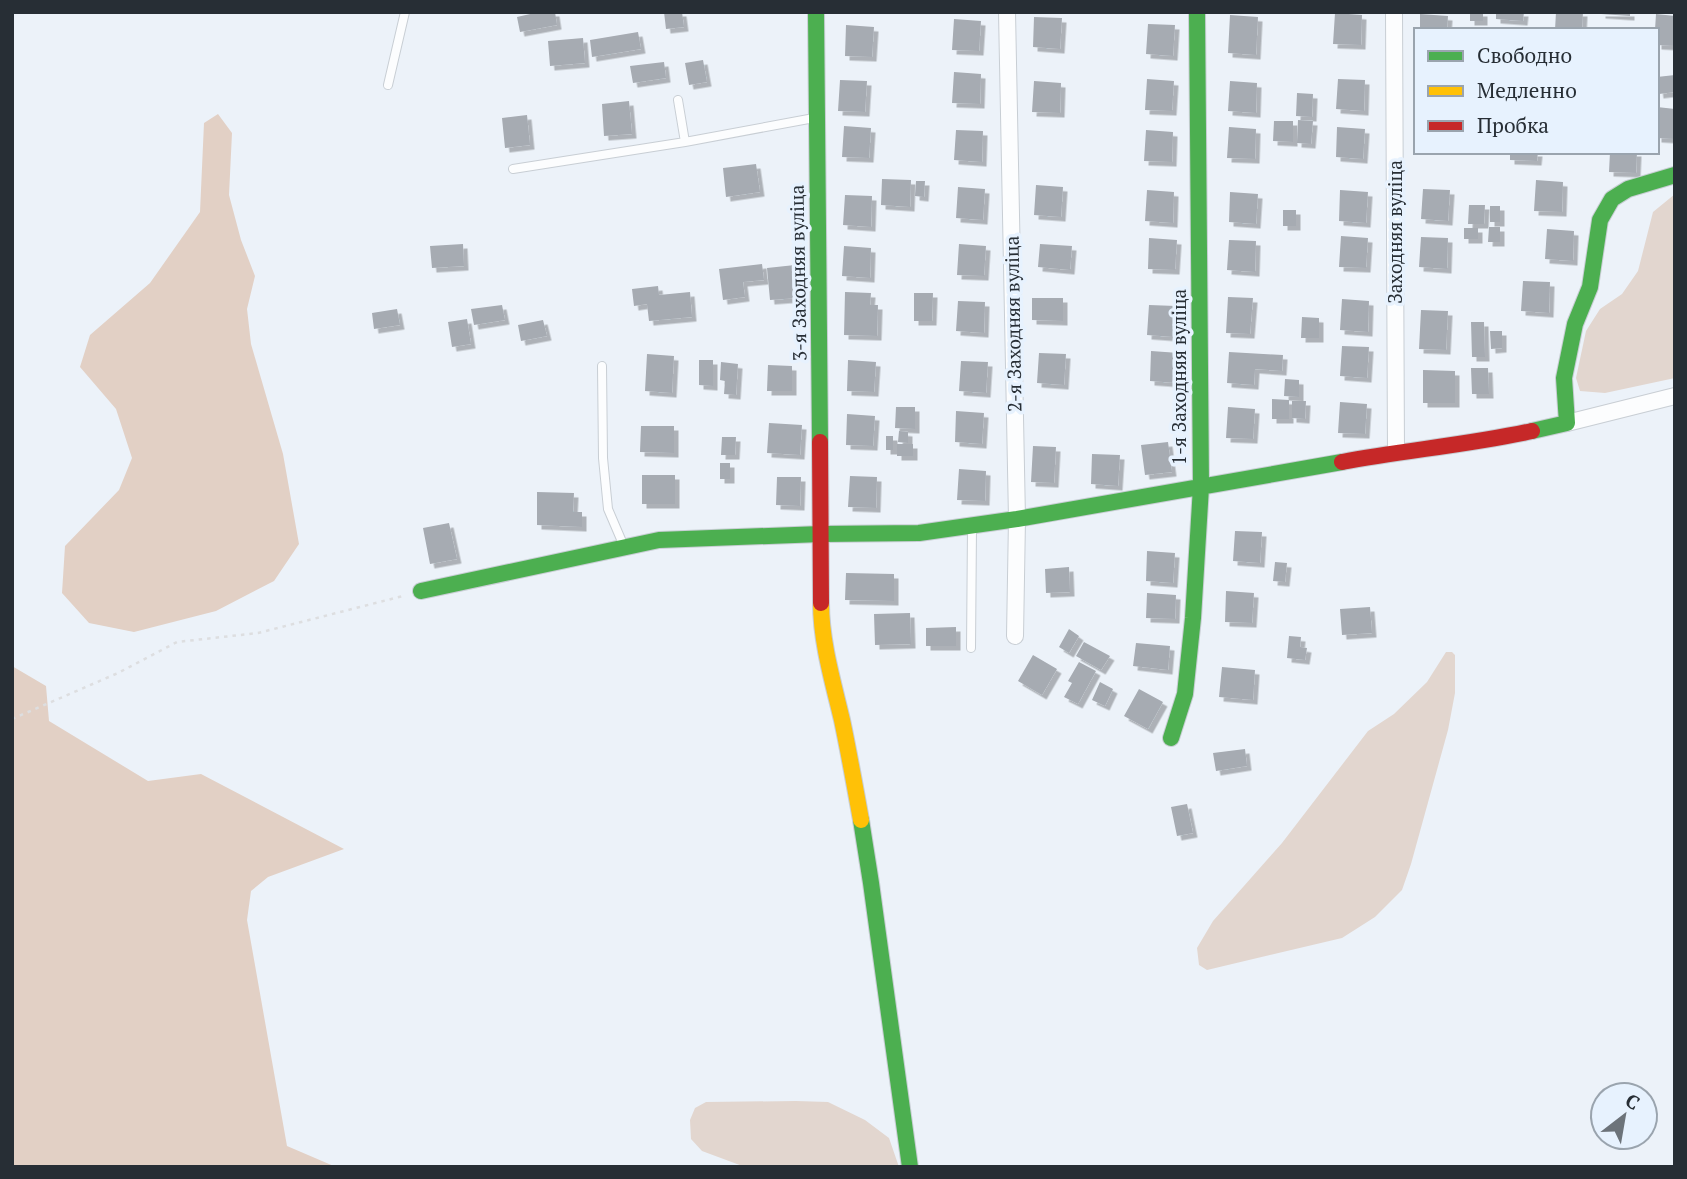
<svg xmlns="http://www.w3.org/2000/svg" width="1687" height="1179" font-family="'PT Serif',serif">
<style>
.green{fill:#e2d6cf}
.forest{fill:#e2d0c5}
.building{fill:#a6abb2;filter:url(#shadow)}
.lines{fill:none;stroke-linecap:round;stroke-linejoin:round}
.lane-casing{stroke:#c8ced4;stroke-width:10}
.street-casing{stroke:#c8ced4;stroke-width:18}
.fast-casing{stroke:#c8ced4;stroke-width:18}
.slow-casing{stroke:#c8ced4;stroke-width:18}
.jam-casing{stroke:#c8ced4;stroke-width:18}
.path{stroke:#dddee0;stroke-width:2.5;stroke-dasharray:3.5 5;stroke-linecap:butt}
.lane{stroke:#fcfdfe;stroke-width:8}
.street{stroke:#fcfdfe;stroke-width:16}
.fast{stroke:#4caf50;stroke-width:16}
.slow{stroke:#ffc107;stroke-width:16}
.jam{stroke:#c62828;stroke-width:16}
.labels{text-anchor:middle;stroke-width:7;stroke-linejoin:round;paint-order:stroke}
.street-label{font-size:19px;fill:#272e35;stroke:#e7f2fe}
</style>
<defs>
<filter id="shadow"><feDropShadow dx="4.5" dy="4.5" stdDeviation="0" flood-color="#0004"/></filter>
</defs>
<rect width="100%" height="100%" fill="#ecf2f9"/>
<path class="green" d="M1675,194v184l-70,15 -25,-2 -4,-13 10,-47 14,-22 22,-15 16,-23 15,-59z
M1446,652h6l3,3v38l-7,37 -37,134 -9,26 -27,27 -33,21 -135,32 -8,-5 -2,-17 16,-27 69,-78 86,-112 26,-17 33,-32z
M796,1101l32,1 37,18 24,18 10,29h-154l-43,-16 -11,-12 -1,-19 5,-12 11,-6z"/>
<path class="forest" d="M218,114l14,19 -3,62 12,45 14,36 -8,33 4,35 32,110 16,90 -25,37 -58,30 -82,21 -45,-9 -27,-30 3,-47 54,-56 13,-32 -16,-49 -36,-42 10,-32 60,-52 50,-71 4,-89z
M12,666l34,20 3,35 99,60 53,-7 143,75 -76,28 -17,14 -4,29 40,226 49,21h-324z"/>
<path class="building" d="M539,12h16l2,13 -37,7 -3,-15z
M664,12h18l2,15 -18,2z
M1470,12h13v9h-13z
M1496,12h28l-1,9 -27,-2z
M1556,12h27l-1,18h-27z
M1601,12h29v4l-29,-2z
M1335,13l27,2 -1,30 -28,-1z
M1420,14l28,2 -1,14h-27z
M1656,14l19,2v30l-18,-1v-15h-2z
M1230,15l28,2 -2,38 -28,-2z
M1034,17l28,1 -2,31 -27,-2z
M954,19l27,2 -2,30 -27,-1z
M1148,24l27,1 -2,31 -27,-2z
M846,25l28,2 -2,30 -27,-1z
M638,32l3,17 -49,8 -2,-17z
M583,38l2,25 -35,3 -2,-25z
M703,60l4,22 -18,3 -4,-22z
M664,62l2,16 -33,5 -3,-17z
M954,72l27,2 -1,30 -28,-1z
M1675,75v17l-16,2 -2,-17z
M1147,79l27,2 -2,30 -27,-1z
M1338,79l27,1 -1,31 -28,-2z
M840,80l27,1 -2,31 -27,-1z
M1034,81l27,2 -1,30 -28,-1z
M1230,81l27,2 -1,30 -28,-2z
M1297,93l16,1 -1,23 -16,-1z
M629,101l3,33 -28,2 -2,-32z
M1657,107l18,2 -1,30 -17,-1z
M527,115l3,30 -25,3 -3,-30z
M1298,120l15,1 -2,23 -14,-1z
M1274,121h19v21l-20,-1z
M844,126l27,2 -2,30 -27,-1z
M1229,127l27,2 -1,30 -28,-1z
M1337,127l28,2 -2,30 -27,-2z
M956,130l27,1 -1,31 -28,-2z
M1146,130l27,2 -1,30 -28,-1z
M1510,152h28l-1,9 -27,-1z
M1610,152h27l-1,21 -27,-1z
M756,164l4,28 -34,5 -3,-29z
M882,179l29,1 -1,27 -29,-2z
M1536,180l27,2 -1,30 -28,-1z
M916,181h9l-1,16 -9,-1z
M1036,185l27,2 -2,30 -27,-2z
M958,187l27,2 -2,31 -27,-2z
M1423,189l27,1 -2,31 -27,-2z
M1147,190l27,2 -1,31 -28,-2z
M1340,190l28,2 -2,31 -27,-2z
M1230,192l28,2 -2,30 -27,-2z
M845,195l27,1 -1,31 -28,-2z
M1469,205h16l-1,19h-16z
M1490,206h10v16h-10z
M1283,210h13v16h-13z
M1489,227h11v15h-12z
M1464,228h14v11h-14z
M1547,229l27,2 -1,30 -28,-2z
M1341,236l27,2 -2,30 -27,-1z
M1421,237l27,1 -1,31 -28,-2z
M1149,238l28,2 -2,30 -27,-1z
M1229,240l27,1 -1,31 -28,-2z
M463,244l1,22 -32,2 -2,-22z
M959,244l27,2 -2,30 -27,-1z
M1040,244l32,2 -2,24 -32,-3z
M844,246l27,2 -1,30 -28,-2z
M762,264l2,16 -21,2 2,15 -22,3 -4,-31z
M795,265l2,33 -27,2 -3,-32z
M1523,281l27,1 -1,31 -28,-2z
M658,286l1,9 31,-3 2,25 -43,4 -2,-17 -13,2 -2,-17z
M845,292l26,1 -1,12h8l-1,31 -33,-1z
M914,293h19l-1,28h-18z
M1228,297l25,1 -3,36 -24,-1z
M1032,298h31v23l-31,-1z
M1342,299l27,2 -1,31 -28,-2z
M958,301l27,1 -1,31 -28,-2z
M502,305l3,15 -31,5 -3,-16z
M1149,305l27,1 -2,31 -27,-2z
M397,309l3,16 -26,4 -2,-16z
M1421,310l27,1 -2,39 -27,-1z
M1302,317l17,1v20h-18z
M467,319l4,25 -19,3 -4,-25z
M543,320l4,16 -26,5 -3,-16z
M1471,322h13l1,35h-13z
M1490,331h12v17l-11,1z
M1342,346l27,1 -2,31 -27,-2z
M1151,351l28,2 -2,30 -27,-2z
M1229,352l54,3 -1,16 -27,-2 -1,16 -27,-2z
M1039,353l27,1 -2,31 -27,-2z
M647,354l27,2 -2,37 -27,-2z
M699,360h14v26l-14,-1z
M848,360l28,2 -2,30 -27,-1z
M961,361l27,1 -2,31 -27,-2z
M721,362l17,2 -2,31 -12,-1 1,-13 -5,-1z
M768,365l24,1v25h-25z
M1471,368h17l1,26h-17z
M1423,370l32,1v32h-32z
M1285,379l14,1v17l-15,-1z
M1272,399l17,1v19h-17z
M1292,401h14l-1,18 -13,-1z
M1340,402l27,2 -2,30 -27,-1z
M896,407h19v22l-20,-1z
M1228,407l27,2 -2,30 -27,-1z
M956,411l28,2 -2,31 -27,-2z
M847,414l28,2 -2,30 -27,-1z
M769,423l33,2 -2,30 -33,-2z
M641,426h33v27l-34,-1z
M899,431l9,1v11l-10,-1z
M886,436h7v14h-7z
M722,437h14l-1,18h-14z
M1168,442l4,30 -27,3 -4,-30z
M897,444h16v12h-16z
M1033,446l23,1 -2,36 -23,-1z
M1092,454l28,1 -2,31 -27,-2z
M720,463h10v16h-10z
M959,469l27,2 -1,30 -28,-1z
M642,475h33v29h-33z
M850,476l27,1 -1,31 -28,-1z
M777,477h24l-1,29 -24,-1z
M537,492l37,1 -1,19h9v15l-45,-2z
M449,523l8,36 -27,5 -7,-36z
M1235,531l27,1 -2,31 -27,-2z
M1147,551l28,2 -2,30 -27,-2z
M1275,562l12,1 -2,19 -12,-1z
M1069,567l1,25 -24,1 -1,-24z
M846,573l48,1v27l-49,-1z
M1226,591l28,2 -2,30 -27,-1z
M1147,593l29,2 -1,24 -29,-1z
M1370,607l2,26 -30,2 -2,-26z
M910,613l1,31 -36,1 -1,-31z
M956,627v19h-30v-18z
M1069,629l10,7 -10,17 -10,-6z
M1289,636l12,1 -1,10 7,1 -2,12 -18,-2z
M1084,642l26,14 -9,14 -25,-14z
M1136,643l34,3 -2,24 -35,-4z
M1033,655l24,14 -15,26 -24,-14z
M1079,662l17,9 -18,33 -14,-7 8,-14 -4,-2z
M1222,667l33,3 -2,30 -34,-3z
M1100,682l13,7 -8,17 -13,-6z
M1139,689l24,13 -15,27 -24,-13z
M1245,749l2,17 -31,5 -3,-18z
M1187,804l6,29 -16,3 -6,-29z"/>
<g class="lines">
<g class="lane-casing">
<path id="lane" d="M388,85l17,-73
M678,100l7,42
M513,169l172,-27 129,-24
M602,366l1,92 5,51 15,35
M971,648l1,-120"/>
</g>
<g class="street-casing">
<path id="street" d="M1007,12l10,507 -2,117
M1394,12l2,440
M1567,423l108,-27"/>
</g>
<g class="fast-casing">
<path id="fast" d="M816,12l4,430
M1532,431l35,-8 -3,-45 11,-54 15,-37 10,-67 12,-21 16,-10 47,-14
M421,591l238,-51 162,-6 98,-1 98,-14 325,-57
M1171,738l14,-44 8,-76 8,-131 -4,-475
M861,820l10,63 39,284"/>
</g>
<g class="slow-casing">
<path id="slow" d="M821,603c0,39 12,79 21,117 7,33 13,67 19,100"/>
</g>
<g class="jam-casing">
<path id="jam" d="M820,442l1,161
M1342,462c63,-12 127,-17 190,-31"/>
</g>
<path class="path" d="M12,719l106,-46 59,-31 81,-9 145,-37"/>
<use href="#lane" class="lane"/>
<use href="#street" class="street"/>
<use href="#fast" class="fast"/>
<use href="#slow" class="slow"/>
<use href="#jam" class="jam"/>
</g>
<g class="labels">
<g class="street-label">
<text transform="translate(1395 232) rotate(-90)" y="7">Заходняя вуліца</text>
<text transform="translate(798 273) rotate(-91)" y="7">3-я Заходняя вуліца</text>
<text transform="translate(1013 324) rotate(-91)" y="7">2-я Заходняя вуліца</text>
<text transform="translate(1179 377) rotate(-90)" y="7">1-я Заходняя вуліца</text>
</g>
</g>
<rect width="1687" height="1179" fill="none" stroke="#272e35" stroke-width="28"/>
<rect x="1414" y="28" width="245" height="126" fill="#e7f2fe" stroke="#9aa4ae" stroke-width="2"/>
<rect x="1428" y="51" width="35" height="10" fill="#4caf50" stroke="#9aa4ae" stroke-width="2"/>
<text x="1477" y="63" font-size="21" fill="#272e35">Свободно</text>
<rect x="1428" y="86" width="35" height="10" fill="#ffc107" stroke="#9aa4ae" stroke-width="2"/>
<text x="1477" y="98" font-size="21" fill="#272e35">Медленно</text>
<rect x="1428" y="121" width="35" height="10" fill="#c62828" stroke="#9aa4ae" stroke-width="2"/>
<text x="1477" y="133" font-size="21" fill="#272e35">Пробка</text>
<g transform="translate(1624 1116) rotate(31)"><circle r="33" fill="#e7f2fe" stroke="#9aa4ae" stroke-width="2"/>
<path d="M0-5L12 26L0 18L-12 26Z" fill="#6c737a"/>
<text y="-10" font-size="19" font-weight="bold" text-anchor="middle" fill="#272e35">С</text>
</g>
</svg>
